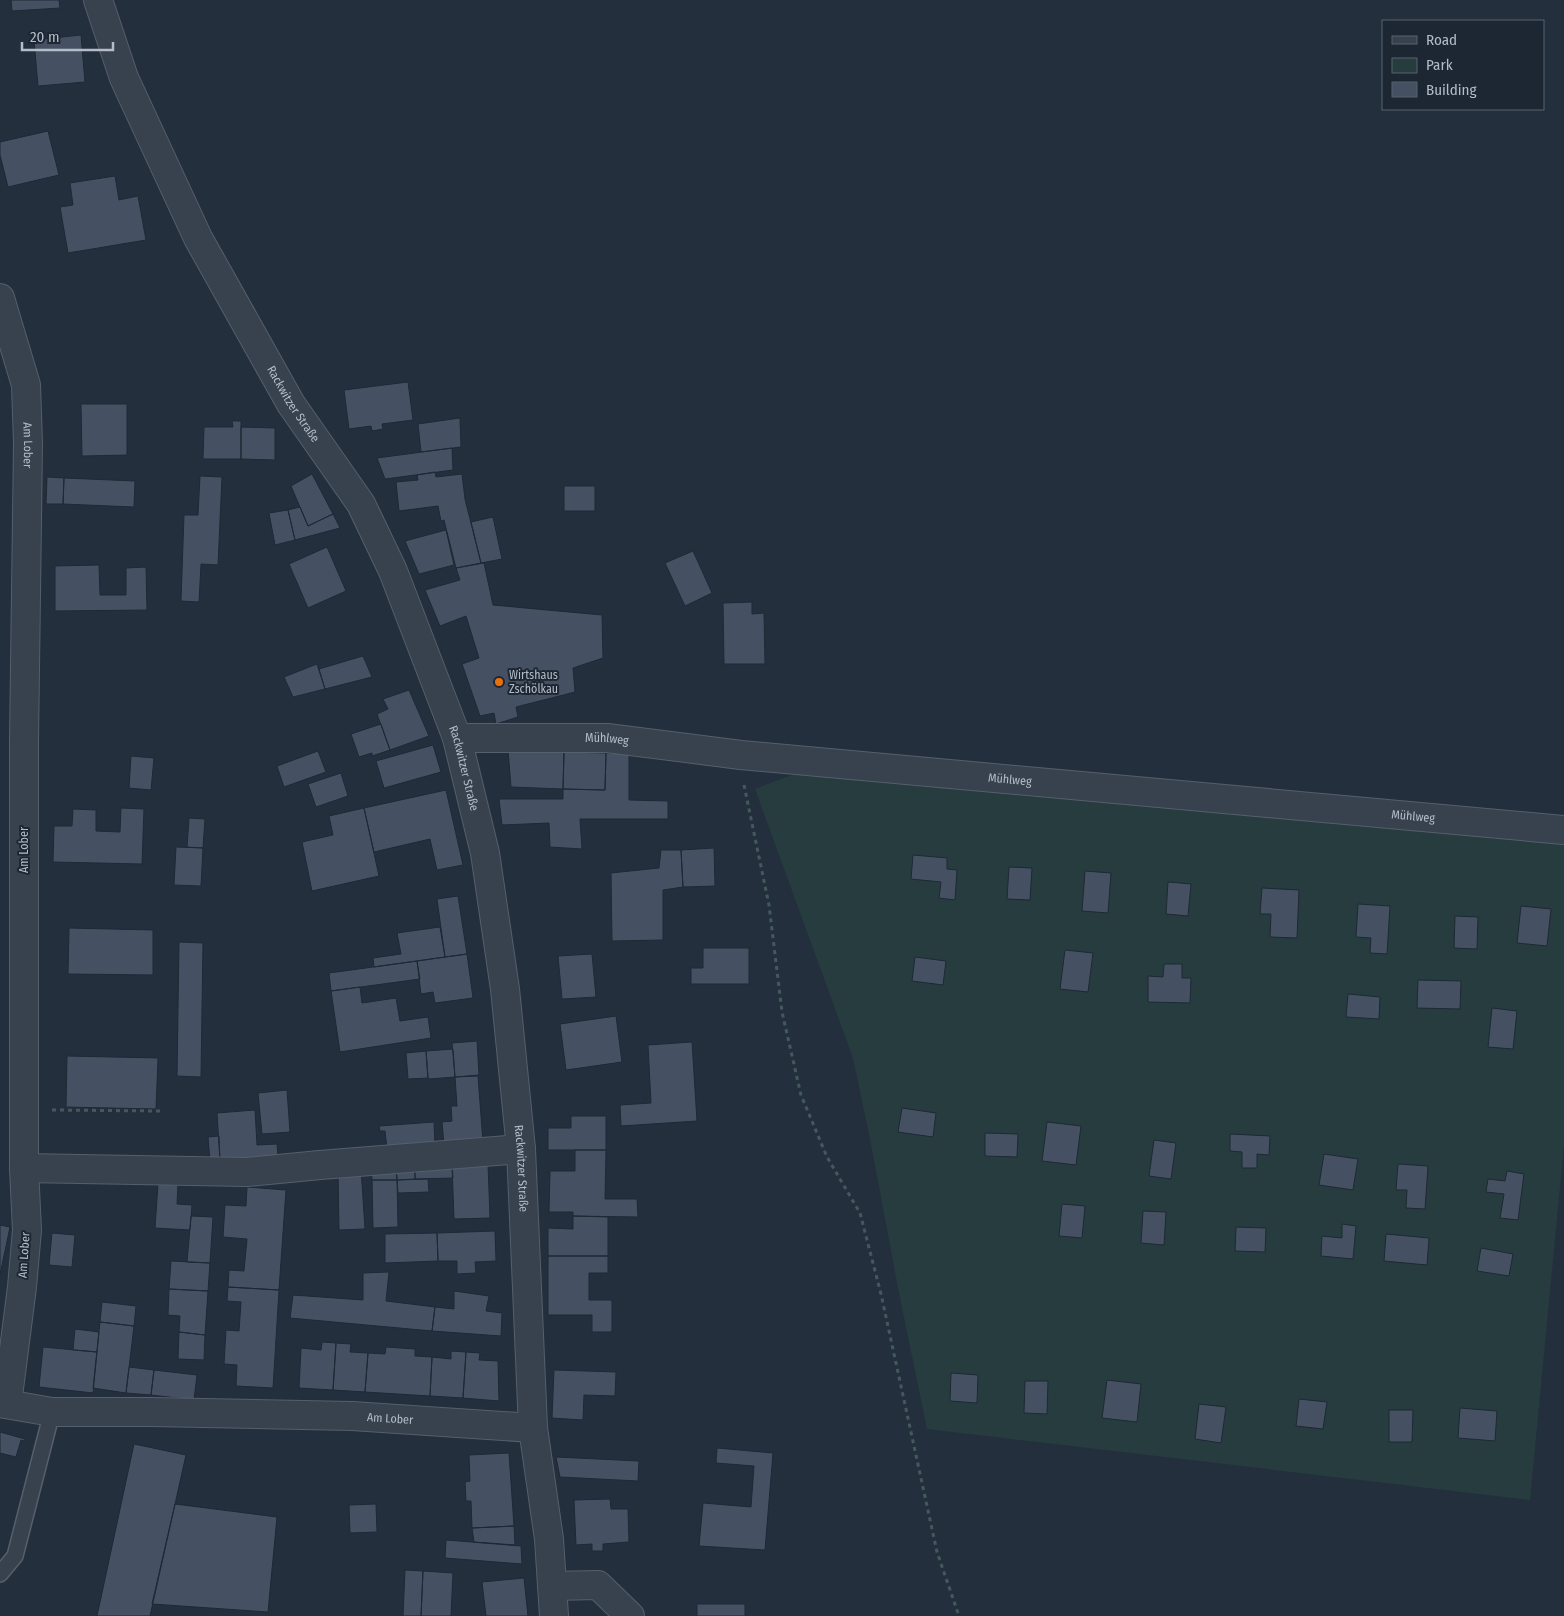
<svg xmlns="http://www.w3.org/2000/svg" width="1564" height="1616" font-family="'Fira Sans Condensed',sans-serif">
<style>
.green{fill:#263c3f}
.building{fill:#455162;stroke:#1f2835}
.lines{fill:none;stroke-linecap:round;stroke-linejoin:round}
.service-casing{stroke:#565f6c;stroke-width:18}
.minor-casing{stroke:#565f6c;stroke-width:30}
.path{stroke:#44595c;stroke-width:3;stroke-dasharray:4 4;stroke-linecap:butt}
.service{stroke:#38414e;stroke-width:15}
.minor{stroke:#38414e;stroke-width:28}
.food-dot{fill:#e8710a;stroke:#1d2633;stroke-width:2}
.labels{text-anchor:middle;stroke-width:4;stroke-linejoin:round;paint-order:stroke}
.street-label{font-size:12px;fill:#b4bcc9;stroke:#1d2633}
.poi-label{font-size:12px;fill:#b4bcc9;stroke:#1d2633;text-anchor:start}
</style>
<rect width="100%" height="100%" fill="#242f3e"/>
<path class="green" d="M805,770l759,68v307l-34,355 -603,-71 -27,-131 -29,-154 -18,-86 -98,-269z"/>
<path class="building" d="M11,0h48l1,8 -48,3z
M81,35l4,47 -47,4 -4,-46z
M48,131l11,44 -51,12 -8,-32v-13z
M115,176l4,24 19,-4 8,44 -78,13 -8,-46 13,-2 -3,-22z
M408,382l5,38 -31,4 1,5 -11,2 -1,-5 -22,3 -5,-39z
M81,404h46v51l-45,1z
M460,418l1,29 -40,5 -3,-28z
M232,421h9v38h-38l1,-32h29z
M241,427l34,1v32l-34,-1z
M452,448l1,22 -68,9 -8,-21z
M435,472l1,5 26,-3 3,25 16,64 -25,5 -12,-48 -3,1 -3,-15 -39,5 -3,-29 22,-2 -1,-5z
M312,474l21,40 -25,12 -17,-40z
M200,476l22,1 -4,88 -17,-1 -2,38 -18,-1 3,-86h14z
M47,477l17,1 -1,26h-17z
M64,478l71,3 -1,26 -71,-3z
M564,486h31v25h-31z
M300,507l8,19 25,-12 7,14 -45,12 -7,-30z
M288,510l7,30 -20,5 -6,-32z
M493,517l9,42 -21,4 -10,-41z
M446,530l8,35 -35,9 -14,-33z
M327,547l19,44 -38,17 -19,-44z
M693,551l19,42 -27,13 -20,-43z
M484,563l9,42 109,10 1,43 -30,10 2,24 -59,15 2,10 -22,7 -2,-11 -14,3 -18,-52 17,-6 -13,-42 -26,10 -15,-36 35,-10 -4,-12z
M99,565l1,30h26v-27l20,-1 1,43 -92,1v-45z
M752,602v12l12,-1 1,51h-41l-1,-61z
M363,656l9,21 -47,12 -6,-20z
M317,664l8,25 -32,8 -9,-20z
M409,690l20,46 -39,14 -13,-36 11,-5 -5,-10z
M381,724l9,26 -18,6v-3l-13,4 -8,-23z
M433,745l8,27 -57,16 -8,-27z
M508,750l56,2 -1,37 -52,-2z
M318,751l8,21 -42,15 -7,-21z
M564,752l42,1 -1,37 -42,-1z
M606,753h23v47l39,1v18h-88l2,30 -32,-2 -1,-24 -47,2 -3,-26h64v-10l42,1z
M131,756l23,2 -3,32 -22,-2z
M341,773l7,23 -32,11 -8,-23z
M446,790l17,75 -26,5 -7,-31 -56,13 -10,-44z
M121,808l23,1 -2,55 -89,-2 1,-36h18l1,-17 23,1v21l24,1z
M364,808l15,68 -67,15 -10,-49 31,-7 -4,-19z
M189,818l16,1 -2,29 -16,-1z
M176,847l27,1 -2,38 -27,-1z
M714,848l1,38 -32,1 -2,-37z
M661,850h20l2,37 -20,3v50l-51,1 -1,-68 48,-5z
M913,855l34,3v11l10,1 -2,30 -16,-2 2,-16 -30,-3z
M1009,867l23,1 -2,32 -23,-1z
M1085,871l26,2 -3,40 -26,-2z
M1168,882l23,2 -3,32 -22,-2z
M1262,888l37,2 -2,48 -27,-1 1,-23h-11z
M458,896l9,58 -22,3 -8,-58z
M1358,904l32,2 -3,48 -17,-1 1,-15 -15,-1z
M1521,906l30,3 -4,37 -30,-3z
M1455,916l23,1 -1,32 -23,-1z
M440,927l5,30 -71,10 -1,-9 28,-4 -4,-21z
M69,928l84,2v45l-85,-1z
M179,942l24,1 -2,134 -24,-1z
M703,948h46v36h-58v-16h12z
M1065,950l28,3 -5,39 -28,-3z
M467,954l6,44 -38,5 -2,-11 -12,2 -4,-33z
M592,954l4,43 -34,2 -4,-43z
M915,957l31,4 -3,24 -31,-4z
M417,961l3,18 -89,12 -2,-18z
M1164,964h18v14h9l-1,25 -42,-1v-26l15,1z
M1418,980l43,1 -1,28 -43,-1z
M360,987l2,16 34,-5 4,23 28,-4 3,21 -91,14 -9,-61z
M1348,994l32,3 -1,22 -33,-2z
M1492,1008l25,3 -4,38 -25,-2z
M616,1016l6,46 -56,8 -6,-46z
M477,1041l2,34 -24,2 -3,-34z
M692,1042l5,79 -76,5 -1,-21 31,-2 -3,-58z
M453,1049l2,28 -27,2 -2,-28z
M426,1051l2,27 -20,1 -2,-26z
M67,1056l91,2 -2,51 -90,-2z
M478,1076l5,66 -39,3 -2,-23 10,-1 -1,-15h6l-2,-29z
M287,1090l3,42 -28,2 -4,-41z
M902,1108l34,5 -3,24 -35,-5z
M255,1110l2,35 20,-1 1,12 -58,5 -3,-48z
M571,1116h35v34h-58v-22h23z
M434,1122l1,24 -48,3 -2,-18h-5l-1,-5z
M1047,1122l34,4 -5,39 -34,-4z
M985,1133l33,1 -1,23 -32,-1z
M1230,1134l40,2 -1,19 -12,-1v14h-15v-16l-12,-1z
M219,1136l1,25 -10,1 -2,-25z
M1154,1140l22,3 -5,36 -22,-3z
M575,1150h31l-1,49h32l1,18 -65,-1v-4h-24l1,-41h25z
M1324,1154l34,5 -5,31 -34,-5z
M488,1164l2,54 -36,1 -2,-54z
M1398,1164l30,2 -3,43 -19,-1 1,-18h-11z
M452,1165l1,13 -38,1v-13z
M396,1166h19v13l-18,1z
M396,1166l1,14h-25l-1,-13z
M361,1168l4,61 -26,1 -1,-61z
M1507,1171l17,3 -6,46 -18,-2 4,-24 -18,-2 2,-13 17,2z
M428,1179l1,13 -31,1 -1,-13z
M372,1180h25l1,47 -25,1z
M158,1184l20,1 -1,19 15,1 -2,25 -35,-2z
M247,1187l39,3 -7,100 -51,-3 1,-17 15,1 3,-32 -24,-2 2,-32 21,1z
M1062,1204l23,2 -3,32 -23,-2z
M1143,1211l23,1 -2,33 -23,-2z
M191,1216l22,1 -3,46 -23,-1z
M573,1216l35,1v39h-60v-28l25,1z
M1342,1224l14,2 -3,33 -32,-3 1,-20 20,2z
M0,1225l10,2 -10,48z
M1236,1227l30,1 -1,24 -30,-1z
M495,1231l1,30 -21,1 1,11 -19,1v-13h-19l-1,-28z
M52,1233l23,2 -3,32 -23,-2z
M437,1233l1,28 -53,2v-29z
M1386,1234l43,4 -2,27 -43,-4z
M1481,1248l32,6 -4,22 -32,-5z
M548,1256h60v17h-19v27h23v32h-20v-17h-44z
M171,1261l39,2 -2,28 -39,-2z
M389,1272l-3,29 49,6 -3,24 -142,-13 3,-23 70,5v-27z
M228,1287l51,3 -6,98 -37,-2 1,-21 -13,-1 2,-34 13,1 2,-29 -14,-1z
M169,1289l39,2 -3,44 -26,-3 1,-16 -12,-1z
M454,1291l35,5 -3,15 16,2 -1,23 -69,-5 3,-24 19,2z
M102,1302l34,4 -2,20 -34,-4z
M100,1322l34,4 -8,67 -33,-5z
M75,1329l24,3 -2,20 -24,-2z
M179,1332l26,3 -1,25 -26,-1z
M322,1342l14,1 -3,47 -34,-2 2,-40 20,2z
M336,1343l15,1 -1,8 18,1 -3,39 -32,-2z
M43,1347l54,5 -4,41 -54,-6z
M386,1347l29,2v7l17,1 -2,39 -65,-4 3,-39 17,1z
M451,1351l15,1 -3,46 -33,-2 2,-39 19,2z
M466,1352l14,1 -1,7 19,1 1,40 -36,-3z
M129,1367l25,3 -3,25 -25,-2z
M154,1370l43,5 -3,25 -43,-5z
M554,1370l62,2 -1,24 -31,-1 -1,25 -31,-2z
M951,1373l27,2 -1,28 -27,-2z
M1107,1380l34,4 -4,38 -35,-4z
M1025,1381h23l-1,33 -23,-1z
M1299,1399l28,3 -4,27 -27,-3z
M1199,1404l27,3 -5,36 -26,-4z
M1460,1408l37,3 -2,30 -37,-3z
M1389,1410h24l-1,32h-23z
M0,1432l25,7 -1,2 -3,-1 -5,17 -16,-4z
M134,1444l52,11 -36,161h-53z
M717,1448l56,5 -8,97 -66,-4 4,-43 48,4 3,-41 -38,-3z
M509,1453l5,73 -42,2 -1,-27h-5l-1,-19 5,-1 -1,-26z
M556,1457l83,4 -1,20 -78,-4z
M610,1499l1,10h17l1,33 -26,2v7h-11v-7l-16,1 -2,-45z
M175,1504l102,13 -9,95 -116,-8z
M376,1504l1,28 -27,1 -1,-28z
M514,1526l1,19 -41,-3 -2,-14z
M446,1540l75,6 1,18 -77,-6z
M405,1570l18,1 -2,45h-18z
M423,1571l30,2 -2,43h-30z
M524,1578l4,38h-42l-4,-34z
M697,1604h48v12h-48z"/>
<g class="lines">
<g class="service-casing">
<path id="service" d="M0,1574l15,-18 37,-144"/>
</g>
<g class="minor-casing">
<g id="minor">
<path id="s1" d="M98,0l26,78 74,160 93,166 70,100 32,67 64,167 28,115 20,136 16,160 12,279 16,111 5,77"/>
<path id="s2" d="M0,298l26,87 2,58 -4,300v425l3,62 -5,57 -15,117"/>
<path id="s3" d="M457,738h150l134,17 823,75"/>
<path d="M24,1168l223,4 73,-7 201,-16"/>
<path id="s4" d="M0,1403l52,9h99l201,4 181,12"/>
<path d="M552,1586l46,-1 32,31"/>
</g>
</g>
<path class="path" d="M744,785l25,120 13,107 19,83 26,62 33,56 21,81 56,258 22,64
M52,1110l108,1"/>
<use href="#service" class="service"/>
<use href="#minor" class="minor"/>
</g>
<circle class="food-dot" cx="499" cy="682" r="5"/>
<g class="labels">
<g class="street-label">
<text dy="4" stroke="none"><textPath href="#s1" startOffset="450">Rackwitzer Straße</textPath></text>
<text dy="4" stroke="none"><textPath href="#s2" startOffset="151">Am Lober</textPath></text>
<text dy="4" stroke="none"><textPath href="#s3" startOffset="150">Mühlweg</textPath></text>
<text dy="4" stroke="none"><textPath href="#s1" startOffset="855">Rackwitzer Straße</textPath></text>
<text dy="4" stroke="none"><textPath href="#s3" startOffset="555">Mühlweg</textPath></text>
<text dy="4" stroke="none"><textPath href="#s3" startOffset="960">Mühlweg</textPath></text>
<text transform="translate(24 850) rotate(-90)" y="4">Am Lober</text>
<text dy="4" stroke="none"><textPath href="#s1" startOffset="1260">Rackwitzer Straße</textPath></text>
<text transform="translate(24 1255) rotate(-86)" y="4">Am Lober</text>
<text dy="4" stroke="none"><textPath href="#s4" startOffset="391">Am Lober</textPath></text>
</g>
<g class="poi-label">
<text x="509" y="679">Wirtshaus<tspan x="509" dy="14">Zschölkau</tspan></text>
</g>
</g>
<rect x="1382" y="20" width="162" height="90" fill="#1d2633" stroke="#59626f"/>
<rect x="1392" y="36" width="25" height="8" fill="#38414e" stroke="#59626f"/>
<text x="1426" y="45" font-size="15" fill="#b4bcc9">Road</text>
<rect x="1392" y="58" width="25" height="15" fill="#263c3f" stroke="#59626f"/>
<text x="1426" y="70" font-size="15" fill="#b4bcc9">Park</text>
<rect x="1392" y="82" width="25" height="15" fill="#455162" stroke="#59626f"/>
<text x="1426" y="95" font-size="15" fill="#b4bcc9">Building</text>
<path d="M22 42v8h91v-8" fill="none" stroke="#b4bcc9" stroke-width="2.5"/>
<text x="30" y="42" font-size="15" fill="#b4bcc9" stroke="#1d2633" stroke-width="4" paint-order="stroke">20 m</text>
</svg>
